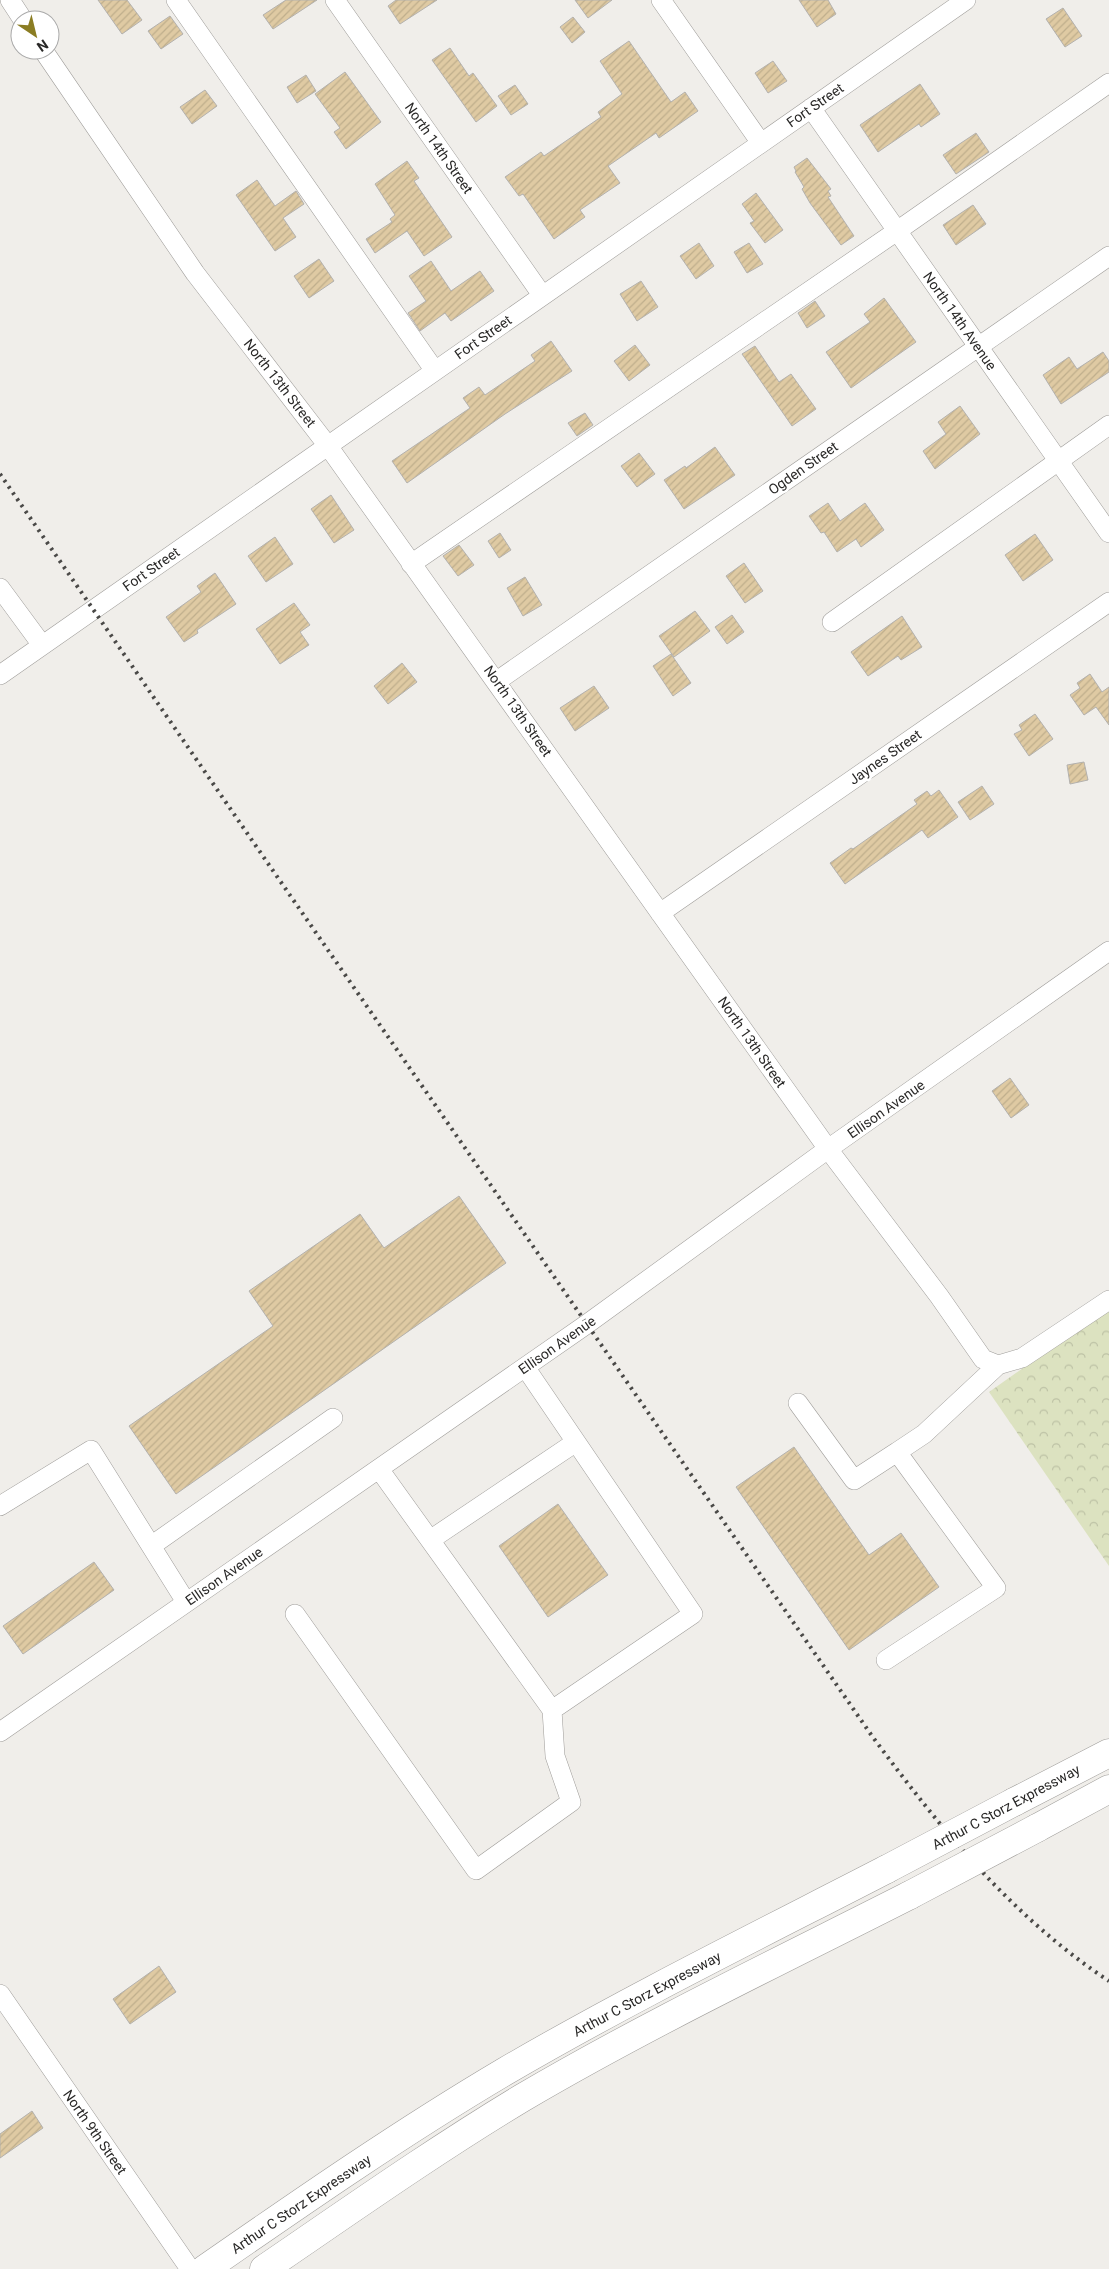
<svg xmlns="http://www.w3.org/2000/svg" width="1109" height="2269" font-family="Roboto,sans-serif">
<style>
.park{fill:url(#park-crowns)}
.building{fill:url(#building-hatch);stroke:#b3b1ae}
.lines{fill:none;stroke-linecap:round;stroke-linejoin:round}
.minor-casing{stroke:#9f9d9a;stroke-width:20}
.highway-casing{stroke:#9f9d9a;stroke-width:29}
.minor{stroke:#fff;stroke-width:19}
.highway{stroke:#fff;stroke-width:28}
.rail{stroke:#4a4947;stroke-width:4;stroke-dasharray:2.5 5;stroke-linecap:butt}
.highway-bridge-casing{stroke:#9f9d9a;stroke-width:29;stroke-linecap:butt}
.highway-bridge{stroke:#fff;stroke-width:28}
.labels{text-anchor:middle;stroke-width:5;stroke-linejoin:round;paint-order:stroke}
.street-label{font-size:14px;fill:#292827;stroke:#fff}
</style>
<defs>
<pattern id="park-crowns" width="20" height="18" patternUnits="userSpaceOnUse" patternTransform="scale(1.25)"><rect width="20" height="18" fill="#dce2c0"/><path d="M2 6a3 3 0 1 1 6 0M12 15a3 3 0 1 1 6 0" fill="none" stroke="#bdc2a5"/></pattern>
<pattern id="building-hatch" width="6" height="6" patternUnits="userSpaceOnUse" patternTransform="scale(1.25)"><rect width="6" height="6" fill="#dfcaa3"/><path d="M-1 1l2-2M0 6l6-6M5 7l2-2" fill="none" stroke="#bfae8c"/></pattern>
</defs>
<rect width="100%" height="100%" fill="#f0eeea"/>
<path class="park" d="M1109,1307v259l-120,-174z"/>
<path class="building" d="M98,0h29l15,20 -20,14z
M286,0h31l-44,29 -10,-14z
M396,0h41l-37,24 -12,-18z
M575,0h37l-24,18z
M799,0h29l8,14 -19,13z
M1063,8l19,28 -17,11 -19,-28z
M170,16l13,18 -22,15 -13,-18z
M573,17l12,15 -13,11 -12,-16z
M629,41l42,61 14,-10 13,19 -39,27 -3,-5 -48,33 12,17 -40,27 5,7 -31,22 -31,-45 -4,2 -14,-19 36,-25 3,4 57,-39 -3,-5 24,-18 -22,-33z
M450,48l19,28 4,-3 24,33 -21,16 -44,-62z
M773,61l14,20 -19,12 -13,-20z
M345,72l36,50 -35,27 -12,-17 6,-4 -25,-34z
M306,75l10,16 -19,12 -10,-16z
M920,84l20,30 -19,13 -2,-3 -41,28 -18,-27z
M515,85l13,19 -17,11 -13,-19z
M205,90l12,16 -25,18 -12,-17z
M976,133l13,19 -33,22 -13,-19z
M807,158l24,31 -3,2 3,5 -3,1 26,39 -13,9 -31,-42 -8,-14 2,-2 -9,-15 1,-1 -2,-4z
M407,161l12,17 -5,3 38,56 -28,19 -17,-25 -32,22 -9,-14 26,-17 -2,-3 5,-4 -20,-31z
M257,180l18,26 21,-15 8,13 -21,14 13,19 -21,14 -39,-56z
M756,193l27,37 -18,13 -15,-20 4,-2 -12,-17z
M973,205l13,19 -30,21 -13,-20z
M699,243l15,23 -18,13 -16,-23z
M749,243l14,21 -16,9 -13,-21z
M319,259l15,22 -25,17 -15,-22z
M431,261l20,30 29,-20 14,20 -43,30 -6,-8 -25,18 -12,-18 18,-12 -17,-25z
M641,281l17,26 -21,14 -17,-27z
M884,298l32,44 -65,46 -25,-36 44,-30 -6,-8z
M815,301l10,15 -18,12 -9,-15z
M551,341l21,30 -67,43 -98,69 -15,-22 78,-53 -7,-10 16,-11 6,8 50,-34 -4,-6z
M635,345l15,20 -21,16 -15,-20z
M755,346l24,36 12,-8 25,35 -24,17 -50,-72z
M1103,352l6,9v11l-48,32 -18,-29 26,-18 8,12z
M960,406l20,28 -45,35 -12,-18 23,-17 -8,-12z
M585,413l8,12 -16,11 -9,-13z
M715,447l20,28 -51,34 -20,-29 21,-14 1,2z
M639,453l16,21 -18,13 -16,-21z
M331,495l23,35 -20,13 -23,-34z
M828,503l12,18 25,-18 19,27 -23,17 -5,-8 -19,13 -13,-20 -3,1 -12,-17z
M500,533l11,17 -12,8 -11,-17z
M1035,534l18,26 -30,21 -18,-26z
M275,537l18,27 -27,18 -18,-26z
M459,545l15,20 -16,11 -15,-20z
M744,563l19,28 -18,12 -19,-27z
M215,573l21,31 -39,26 1,3 -14,9 -18,-25 35,-25 -4,-6z
M525,577l17,28 -19,11 -16,-28z
M294,603l16,22 -10,7 9,13 -29,19 -24,-35z
M695,611l15,20 -36,26 -15,-21z
M732,615l12,17 -17,12 -12,-17z
M902,616l20,31 -21,13 -3,-4 -30,20 -17,-24z
M671,654l20,29 -18,13 -20,-30z
M402,663l15,19 -29,22 -14,-18z
M1090,674l12,18 7,-5v38l-13,-18 -12,8 -14,-20 10,-7 -3,-5z
M594,686l15,22 -34,23 -15,-23z
M1035,714l18,25 -24,17 -15,-22 8,-4 -3,-5z
M1084,762l4,18 -18,4 -3,-19z
M982,786l12,18 -24,16 -12,-18z
M939,790l19,27 -30,21 -6,-8 -77,54 -15,-21 21,-15 2,1 64,-45 -3,-4 13,-9 4,5z
M1010,1078l19,27 -18,13 -19,-27z
M459,1196l47,67 -330,231 -47,-68 144,-100 -24,-35 111,-77 24,34z
M794,1447l75,108 32,-22 38,54 -90,63 -113,-163z
M558,1504l50,71 -60,42 -49,-71z
M94,1562l20,28 -91,64 -20,-28z
M159,1966l17,26 -46,32 -17,-25z
M32,2111l11,17 -43,30v-24z"/>
<g class="lines">
<g class="minor-casing">
<path id="minor" d="M10,0l13,20
M176,0l259,371
M335,0l207,295
M661,0l100,143
M43,50l152,223 133,173 500,703 111,147 44,63 15,6 24,-7 87,-58
M811,108l298,425
M411,564l486,-333 212,-148
M0,588l42,57
M832,622l277,-197
M0,675l966,-675
M497,681l612,-425
M660,913l449,-311
M798,1403l56,77 43,-28
M379,1469l173,241 141,-96 -168,-247
M0,1506l91,-56 95,152
M430,1540l146,-98
M151,1546l182,-128
M295,1614l181,256 95,-68 -16,-46 -3,-46
M886,1660l110,-72 -99,-136 27,-18 74,-69
M0,1732l587,-408 241,-175 281,-198
M0,1994l190,275"/>
</g>
<g class="highway-casing">
<path id="highway" d="M1014,1802l95,-49
M1037,1828l72,-39
M205,2269c98,-68 196,-136 299,-197 125,-73 255,-137 383,-203
M264,2269c85,-58 170,-118 258,-171 126,-74 258,-137 388,-203"/>
</g>
<use href="#minor" class="minor"/>
<use href="#highway" class="highway"/>
<path class="rail" d="M0,474l258,375 614,887c68,92 140,181 237,245"/>
<g class="highway-bridge-casing">
<path id="highway-bridge" d="M887,1869l127,-67
M910,1895l127,-67"/>
</g>
<use href="#highway-bridge" class="highway-bridge"/>
</g>
<g class="labels">
<g class="street-label">
<text transform="translate(815 105) rotate(-35)" y="5">Fort Street</text>
<text transform="translate(439 148) rotate(55)" y="5">North 14th Street</text>
<text transform="translate(960 321) rotate(55)" y="5">North 14th Avenue</text>
<text transform="translate(483 337) rotate(-35)" y="5">Fort Street</text>
<text transform="translate(280 383) rotate(52)" y="5">North 13th Street</text>
<text transform="translate(803 468) rotate(-35)" y="5">Ogden Street</text>
<text transform="translate(151 569) rotate(-35)" y="5">Fort Street</text>
<text transform="translate(518 711) rotate(55)" y="5">North 13th Street</text>
<text transform="translate(885 757) rotate(-35)" y="5">Jaynes Street</text>
<text transform="translate(752 1042) rotate(55)" y="5">North 13th Street</text>
<text transform="translate(886 1109) rotate(-35)" y="5">Ellison Avenue</text>
<text transform="translate(557 1345) rotate(-35)" y="5">Ellison Avenue</text>
<text transform="translate(224 1576) rotate(-35)" y="5">Ellison Avenue</text>
<text transform="translate(1006 1807) rotate(-28)" y="5">Arthur C Storz Expressway</text>
<text transform="translate(647 1994) rotate(-28)" y="5">Arthur C Storz Expressway</text>
<text transform="translate(95 2132) rotate(55)" y="5">North 9th Street</text>
<text transform="translate(301 2204) rotate(-34)" y="5">Arthur C Storz Expressway</text>
</g>
</g>
<g transform="translate(35 35) rotate(145)"><circle r="24" fill="#ffffff" stroke="#a9a9a9"/>
<path d="M0-4L9 19L0 12L-9 19Z" fill="#8b7d23"/>
<text y="-8" font-size="14" font-weight="bold" text-anchor="middle" fill="#292827">N</text>
</g>
</svg>
